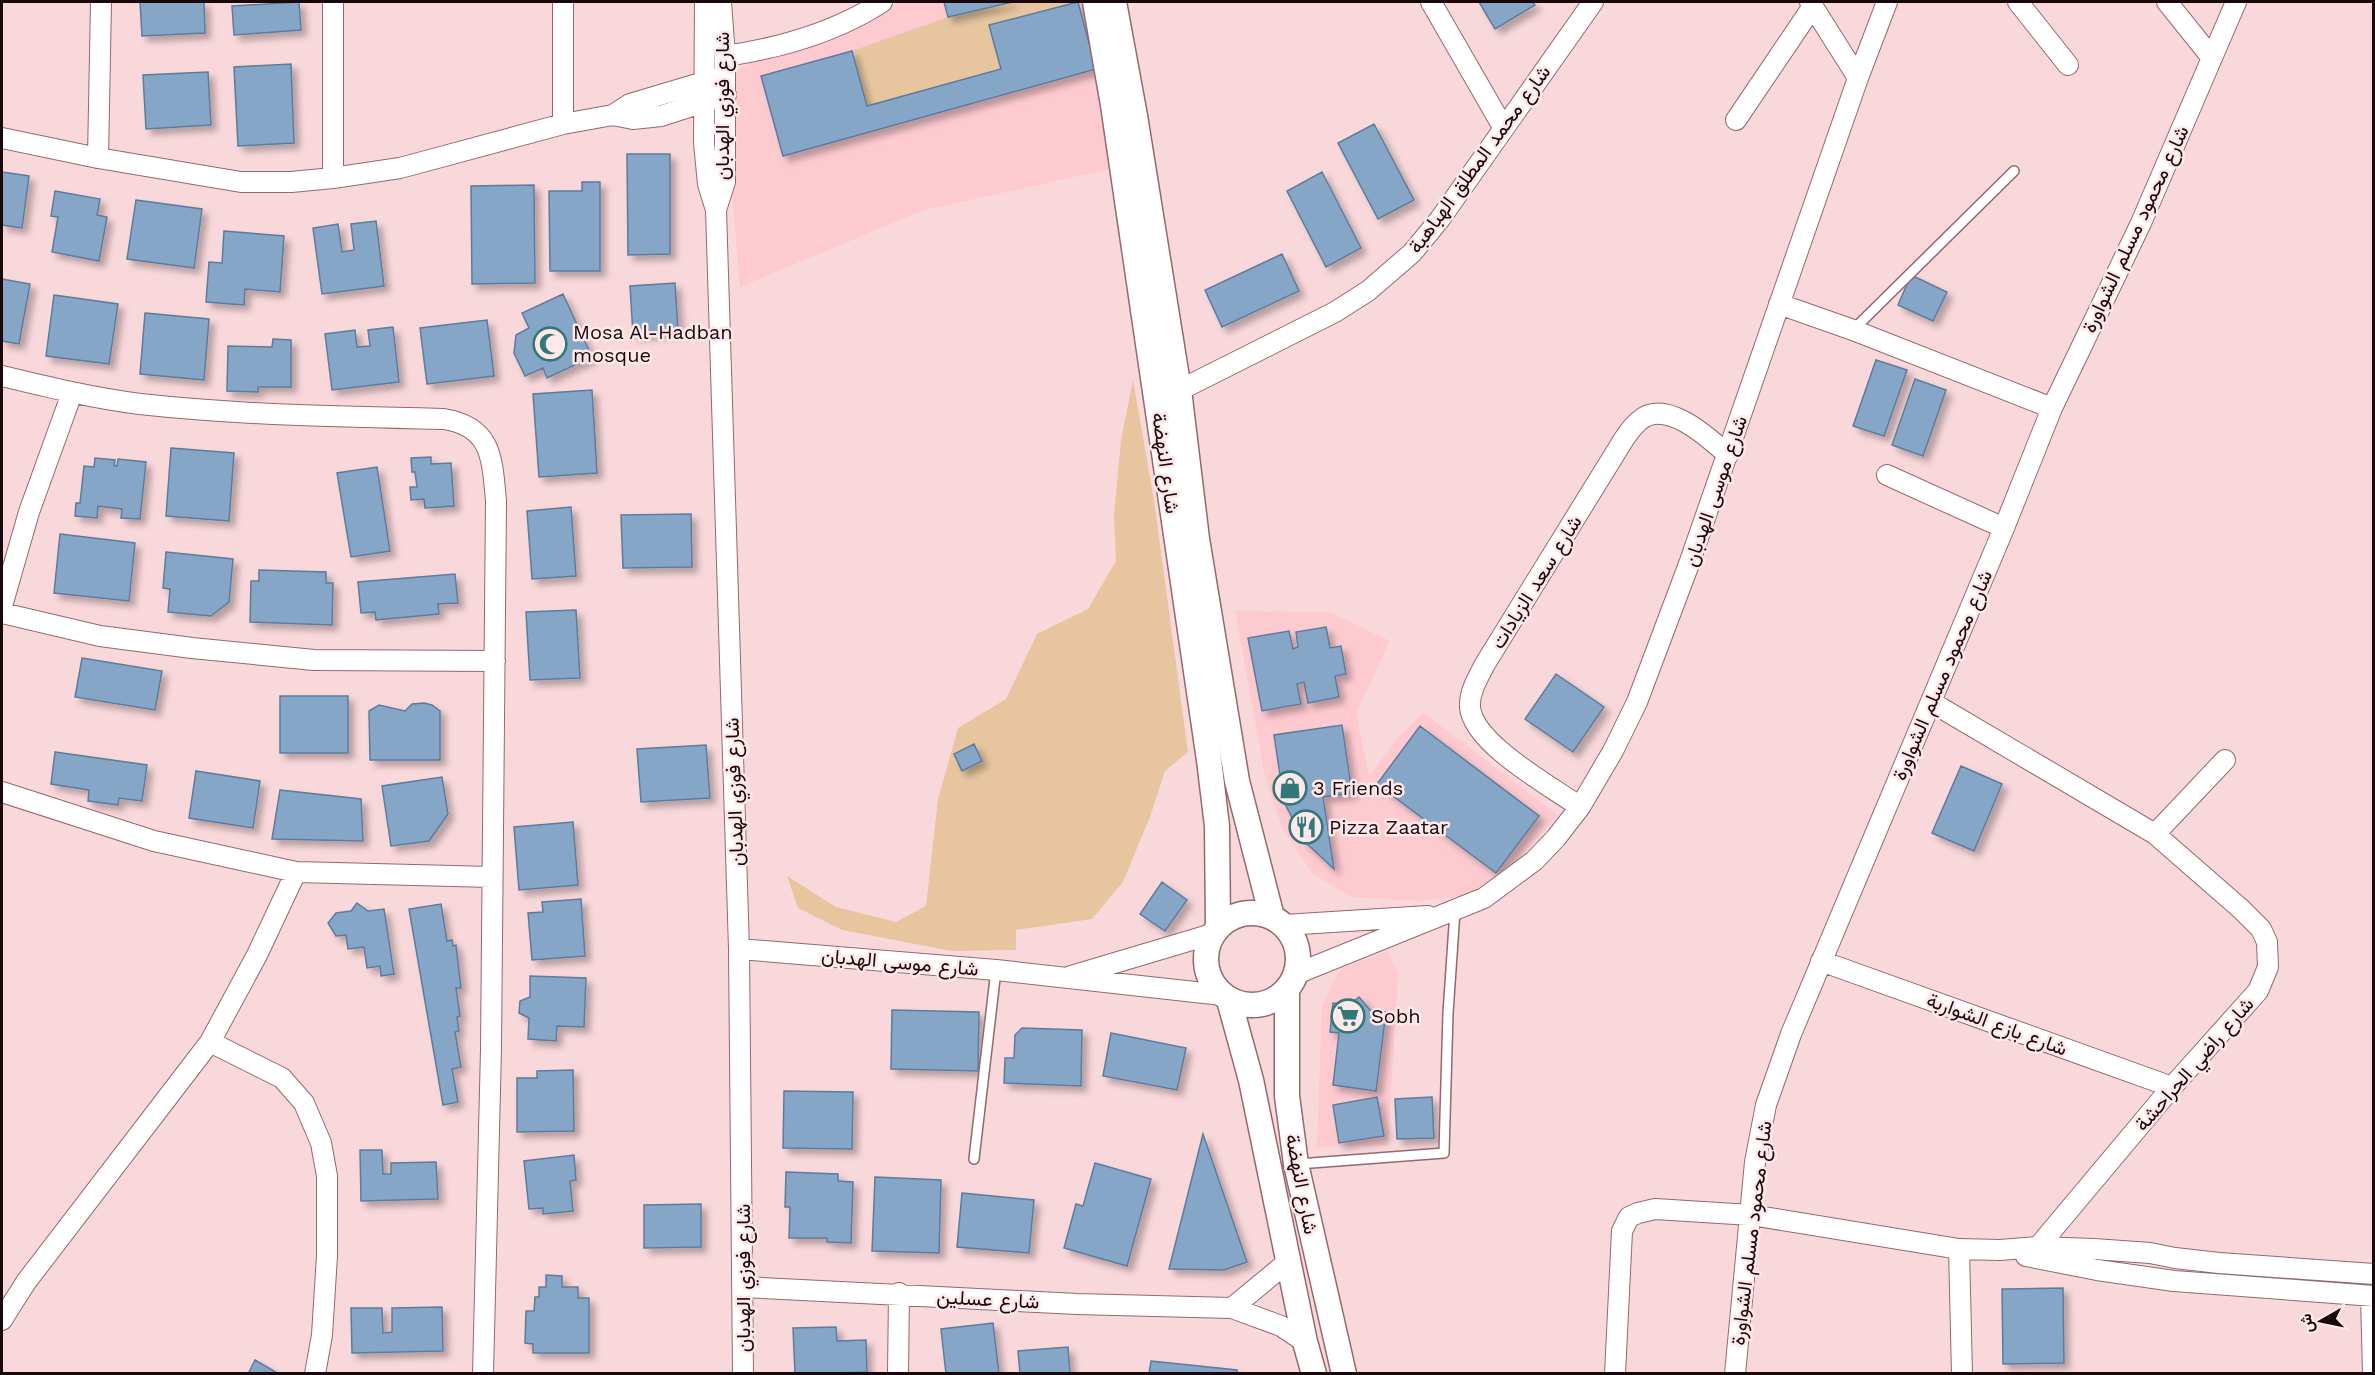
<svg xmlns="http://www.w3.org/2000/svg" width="2375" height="1375" font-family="'Work Sans',Vazirmatn,sans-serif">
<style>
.built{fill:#fdcad0}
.green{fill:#e7c69f}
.building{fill:#86a6c8;stroke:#5d7c9d;stroke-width:1.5;filter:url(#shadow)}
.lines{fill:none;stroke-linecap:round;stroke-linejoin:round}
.service-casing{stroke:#96676d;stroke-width:12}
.minor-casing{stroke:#96676d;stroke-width:22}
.tertiary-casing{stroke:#96676d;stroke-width:27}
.service{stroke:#fff;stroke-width:9}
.minor{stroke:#fff;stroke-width:20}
.tertiary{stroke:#fff;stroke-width:24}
.labels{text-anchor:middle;stroke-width:5;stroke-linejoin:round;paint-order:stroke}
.street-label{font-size:20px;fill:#19080b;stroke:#ffe8ea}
.poi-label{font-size:20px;fill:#19080b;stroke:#ffe8ea;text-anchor:start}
</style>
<defs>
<filter id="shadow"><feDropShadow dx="5.5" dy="5.5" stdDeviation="3" flood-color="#0004"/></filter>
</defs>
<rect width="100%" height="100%" fill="#f9d8db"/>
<path class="built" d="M900,2h187l24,167 -187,41 -184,77 -9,-107 1,-95 7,-16 17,-9 81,-21 22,-11z
M1235,611l95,1 60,29 -34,72 13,63 28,-38 27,-25 134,102 -56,62 -31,18 -51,6 -69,-4 -38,-23 -31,-46 -18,-56z
M1387,951l11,22 -10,173 -71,1 5,-141 18,-37z"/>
<path class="green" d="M1013,2h62l-86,23 12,44 -134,37 -15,-55 96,-34z
M1133,380l21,120 34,252 -23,19 -15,46 -27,65 -31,37 -76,11v20l-64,1 -110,-21 -44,-22 -11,-32 49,31 60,15 30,-16 12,-107 20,-71 48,-29 31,-65 51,-25 28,-48 -2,-45 7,-76z"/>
<path class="building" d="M140,2h64l1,31 -63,3z
M299,2l2,28 -67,5 -2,-29z
M944,2h69l-65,15z
M1078,2l18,67 -313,87 -22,-80 91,-25 15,55 134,-37 -12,-44z
M1479,2h54l2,3 -40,24z
M291,64l3,79 -56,3 -4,-79z
M208,72l3,53 -65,4 -3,-54z
M1374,124l40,76 -36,19 -40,-76z
M627,154h43v100l-42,1z
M2,172l27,4 -7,52 -20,-3z
M1322,172l39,76 -35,19 -39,-76z
M582,182h18v89h-50l-1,-80h33z
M534,185l1,98 -63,1 -1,-98z
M55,191l45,8 -3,16 10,2 -8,44 -47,-9 6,-35 -7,-1z
M136,200l66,9 -8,59 -67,-9z
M376,221l8,65 -62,8 -9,-66 25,-4 4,28 12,-2 -3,-26z
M224,231l60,5 -4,56 -35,-3 -1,16 -38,-3 3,-40 13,1z
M1282,254l17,37 -77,36 -17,-37z
M1911,275l36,17 -14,29 -35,-16z
M2,279l28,5 -11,60 -17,-3z
M675,283l3,48 -45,4 -3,-49z
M563,294l29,63 -45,21 -4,-10 -18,8 -11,-23 2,-18 13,-7 -7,-15z
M54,295l64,9 -9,60 -63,-8z
M145,313l64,6 -5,61 -64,-6z
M487,320l7,56 -67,8 -7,-56z
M393,327l6,55 -67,8 -7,-56 30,-4 2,17 13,-1 -2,-16z
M273,339l18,1v47h-33v5l-31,-1 1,-45 44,1z
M1876,360l31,10 -23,66 -31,-10z
M1915,379l31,11 -23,66 -31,-11z
M592,390l5,83 -58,4 -6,-83z
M171,448l63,5 -5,68 -63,-5z
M431,457v7l20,-1 3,43 -29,2 -1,-9 -13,1 -1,-13h7l-2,-15h-3l-1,-14z
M95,458l20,2 -1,6h3l1,-7 28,3 -6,57 -19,-1 1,-9 -24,-3 -1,12 -22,-2 1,-13h4l4,-37 10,1z
M377,467l13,84 -39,6 -14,-84z
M571,507l5,69 -44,3 -5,-68z
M691,514l1,53 -69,1 -2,-53z
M60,534l75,9 -6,58 -75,-8z
M166,552l67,7 -4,43 -18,14 -43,-4 2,-23 -7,-1z
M259,570l67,2v11h7l-1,42 -82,-3 1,-41h8z
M455,574l3,29 -20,1 1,10 -63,6 -1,-8 -14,1 -3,-31z
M576,610l4,68 -50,2 -4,-68z
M1326,627l4,21 11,-2 5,28 -11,2 4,21 -31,6 -4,-21 -7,2 4,20 -39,7 -14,-73 41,-7 4,18 5,-2 -2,-15z
M82,658l80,13 -7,39 -80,-13z
M1556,674l48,33 -31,45 -48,-33z
M280,696h68v57h-68z
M424,703l8,2 8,6v49h-70l-1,-49 10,-6 26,6 7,-7z
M1342,725l10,68 -29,4 11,72 -30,-28 -20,-39 -10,-67z
M1420,726l119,90 -43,57 -119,-89z
M974,744l8,17 -20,10 -8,-17z
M706,745l4,53 -69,4 -4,-53z
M55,752l92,13 -5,36 -23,-3 -1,7 -30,-4 1,-11 -38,-6z
M1961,766l41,18 -28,67 -42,-18z
M196,771l64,10 -7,47 -64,-10z
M442,777l6,37 -19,27 -38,5 -9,-60z
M280,790l81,9 2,42 -91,-2z
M573,822l5,63 -59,5 -5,-63z
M1162,882l25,18 -22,31 -25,-17z
M581,899l4,57 -53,4 -4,-47 15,-1 -1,-10z
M357,903l11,8 16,-2 10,65 -13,2 -1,-10 -13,2 -3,-21 -16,2 -2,-14 -10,1 -8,-13 8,-10 15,-2z
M441,904l6,37 5,-1 1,6 3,-1 5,43h-5l4,28 -3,1 2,14 -4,1 6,35 -9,2 6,33 -15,3 -34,-196z
M530,976l56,2 -2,49 -27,-1 -1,15 -28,-2 1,-21 -10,-5 1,-12 10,-4z
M1359,997l11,13 16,2 -10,79 -43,-6 6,-52 -9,-1 3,-29 16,2z
M892,1010l87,2 -1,59 -87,-2z
M1022,1028l60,2 -1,56 -77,-3 1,-25h9l1,-23z
M1111,1033l75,15 -9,42 -74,-14z
M573,1070l1,61 -57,1v-54h20v-7z
M784,1091l69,1 -1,57 -69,-1z
M1377,1097l7,39 -45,7 -6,-38z
M1432,1097l2,41 -37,1 -2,-40z
M1203,1134l44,128 -23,8 -55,-1z
M360,1150h22l1,24h8v-11l45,-1 2,37 -77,2z
M574,1155l2,25 -6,1 3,30 -30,3v-6l-14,1 -5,-48z
M1095,1163l56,16 -24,87 -63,-18 12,-44 7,2z
M786,1172l52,2v7l15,1 -2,61 -24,-1v-4h-38l1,-31h-5z
M875,1177l66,3 -2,73 -67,-2z
M962,1193l72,7 -5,53 -72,-6z
M701,1204v43l-57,1v-43z
M546,1275l16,1v11h16v11h11v55h-56v-9l-8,-1 1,-32h8l1,-14h4v-10h7z
M2063,1288l1,75 -61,1 -1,-75z
M442,1307l1,44 -91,2 -1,-45h31l1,25 9,-1v-24z
M993,1323l6,51h-53l-5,-45z
M836,1327l1,14 29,-1 1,32 -72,2 -2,-46z
M1068,1347l2,27h-50l-2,-23z
M255,1360l24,14h-31z
M1151,1361l86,9v4h-88z"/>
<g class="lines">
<g class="service-casing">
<path id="service" d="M1853,330l161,-159
M974,1159l22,-189
M1298,1164l146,-11 4,-140 7,-102"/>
</g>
<g class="minor-casing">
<path id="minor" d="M333,2v176
M563,2v122
M705,2l-1,141 4,41 8,26 23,739 4,425
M1431,2l72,125
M1810,2l48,76
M2018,2l50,63
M2167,2l45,56
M725,56c55,-8 111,-24 157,-54
M613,115l17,-11 87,-26
M1736,120l77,-114
M2,138l96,20 143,24h50l42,-4 67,-10 163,-44 50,-9 20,4 28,-3 65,-21
M98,158l3,-156
M716,210l9,-28v-126l-4,-54
M1779,304l74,26 199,78
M2,376c45,11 91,22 138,28 101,11 203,13 304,15 49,8 48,41 52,82l-5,548 -8,325
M1168,396l167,-84 33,-21 44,-38 28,-34 153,-217
M1887,475l117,53
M2,606l27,-94 43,-119
M2,613l98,23 92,12 122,12 181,1
M1931,702l224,132 86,75 20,20 6,13 1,25 -10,24 -86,96 -134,160
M2,792l152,49 142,31 196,5
M1580,807c-29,-21 -107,-63 -110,-100 -1,-15 8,-29 15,-43l139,-225c4,-6 9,-13 15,-18 26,-24 70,17 89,34
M2155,834l70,-74
M1284,925l144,-9
M739,949l257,21 226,25
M1821,961l351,126
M1296,974l188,-76 50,-37 22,-23 24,-31 33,-56 24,-49 52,-138 169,-486 29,-76
M1071,976l141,-42
M210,1042l72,36 22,25 17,40 6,33v80l-5,79 -7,39
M1959,1249l3,125
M2026,1256l71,14 77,11 200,15
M744,1287l333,17 155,4 49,18 24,16
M2371,1296l2,78
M1232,1308l58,-48
M2,1320l24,-38 184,-240 47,-87 39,-83
M898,1374l1,-81
M1615,1374l7,-143 7,-14 9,-4 17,-4 96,6 208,34 41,1 38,-3 56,2 56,4 25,5 44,5 155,11
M1735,1374l20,-212 11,-57 25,-71 213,-506 48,-120 89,-185 95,-221"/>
</g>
<g class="tertiary-casing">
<path id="tertiary" d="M1095,2l18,103 96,655 8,66 1,101
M1114,2l21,114 44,274 18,149 40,242 35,136
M1206 959a46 46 0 1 1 92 0a46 46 0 1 1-92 0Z
M1287,991v105l9,68 48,210
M1229,1000l22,80 54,262 9,32"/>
</g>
<use href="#service" class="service"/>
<use href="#minor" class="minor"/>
<use href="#tertiary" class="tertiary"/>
</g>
<defs>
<g id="mosque-ring" transform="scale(1.725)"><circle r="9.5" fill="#ffe8ea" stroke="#307976" stroke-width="1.5"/><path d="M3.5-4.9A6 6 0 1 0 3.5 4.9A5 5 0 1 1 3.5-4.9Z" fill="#307976"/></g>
<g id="shop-ring" transform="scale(1.725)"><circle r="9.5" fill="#ffe8ea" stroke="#307976" stroke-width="1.5"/><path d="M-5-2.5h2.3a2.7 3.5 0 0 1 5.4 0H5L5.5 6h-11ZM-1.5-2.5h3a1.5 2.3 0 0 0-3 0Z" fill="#307976"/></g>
<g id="restaurant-ring" transform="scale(1.725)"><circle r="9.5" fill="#ffe8ea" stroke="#307976" stroke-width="1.5"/><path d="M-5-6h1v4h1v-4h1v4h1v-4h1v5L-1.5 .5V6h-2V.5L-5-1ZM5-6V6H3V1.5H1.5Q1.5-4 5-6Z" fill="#307976"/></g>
<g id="supermarket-ring" transform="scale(1.725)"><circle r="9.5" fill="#ffe8ea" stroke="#307976" stroke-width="1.5"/><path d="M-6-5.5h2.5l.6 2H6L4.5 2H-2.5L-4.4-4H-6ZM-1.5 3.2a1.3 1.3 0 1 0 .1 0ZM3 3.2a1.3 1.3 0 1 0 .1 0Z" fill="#307976"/></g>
</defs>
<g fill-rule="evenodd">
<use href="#mosque-ring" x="550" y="344"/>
<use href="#shop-ring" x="1290" y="788"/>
<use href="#restaurant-ring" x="1306" y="827"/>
<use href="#supermarket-ring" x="1348" y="1016"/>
</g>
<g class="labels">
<g class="street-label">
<text transform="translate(722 106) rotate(-90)" y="7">شارع فوزي الهدبان</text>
<text transform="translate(1479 159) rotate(-54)" y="7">شارع محمد المطلق الهباهبة</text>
<text transform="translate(2135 229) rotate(-65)" y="7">شارع محمود مسلم الشواورة</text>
<text transform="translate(1166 463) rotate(82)" y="7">شارع النهضة</text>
<text transform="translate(1715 491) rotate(-71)" y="7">شارع موسى الهدبان</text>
<text transform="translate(1536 582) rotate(-58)" y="7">شارع سعد الزيادات</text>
<text transform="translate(1942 675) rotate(-67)" y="7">شارع محمود مسلم الشواورة</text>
<text transform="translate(734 792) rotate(-92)" y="7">شارع فوزي الهدبان</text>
<text transform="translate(900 962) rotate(5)" y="7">شارع موسى الهدبان</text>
<text transform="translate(1997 1024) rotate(20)" y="7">شارع بازع الشواربة</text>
<text transform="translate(2194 1064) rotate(-49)" y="7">شارع راضي الحراحشة</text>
<text transform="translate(1302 1184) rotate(79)" y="7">شارع النهضة</text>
<text transform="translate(1751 1233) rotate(-83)" y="7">شارع محمود مسلم الشواورة</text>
<text transform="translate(743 1278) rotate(-90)" y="7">شارع فوزي الهدبان</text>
<text transform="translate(988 1299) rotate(3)" y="7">شارع عسلين</text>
</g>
<g class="poi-label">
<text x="573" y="339">Mosa Al-Hadban<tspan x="573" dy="23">mosque</tspan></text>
<text x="1313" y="795">3 Friends</text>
<text x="1329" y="834">Pizza Zaatar</text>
<text x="1371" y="1023">Sobh</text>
</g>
</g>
<rect width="2375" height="1375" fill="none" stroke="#19080b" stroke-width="6"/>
<g transform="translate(2321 1321) rotate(261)" stroke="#ffe8ea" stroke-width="4.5" paint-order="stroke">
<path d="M0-4.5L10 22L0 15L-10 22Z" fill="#19080b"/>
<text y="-9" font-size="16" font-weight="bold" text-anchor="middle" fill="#19080b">ش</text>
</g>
</svg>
